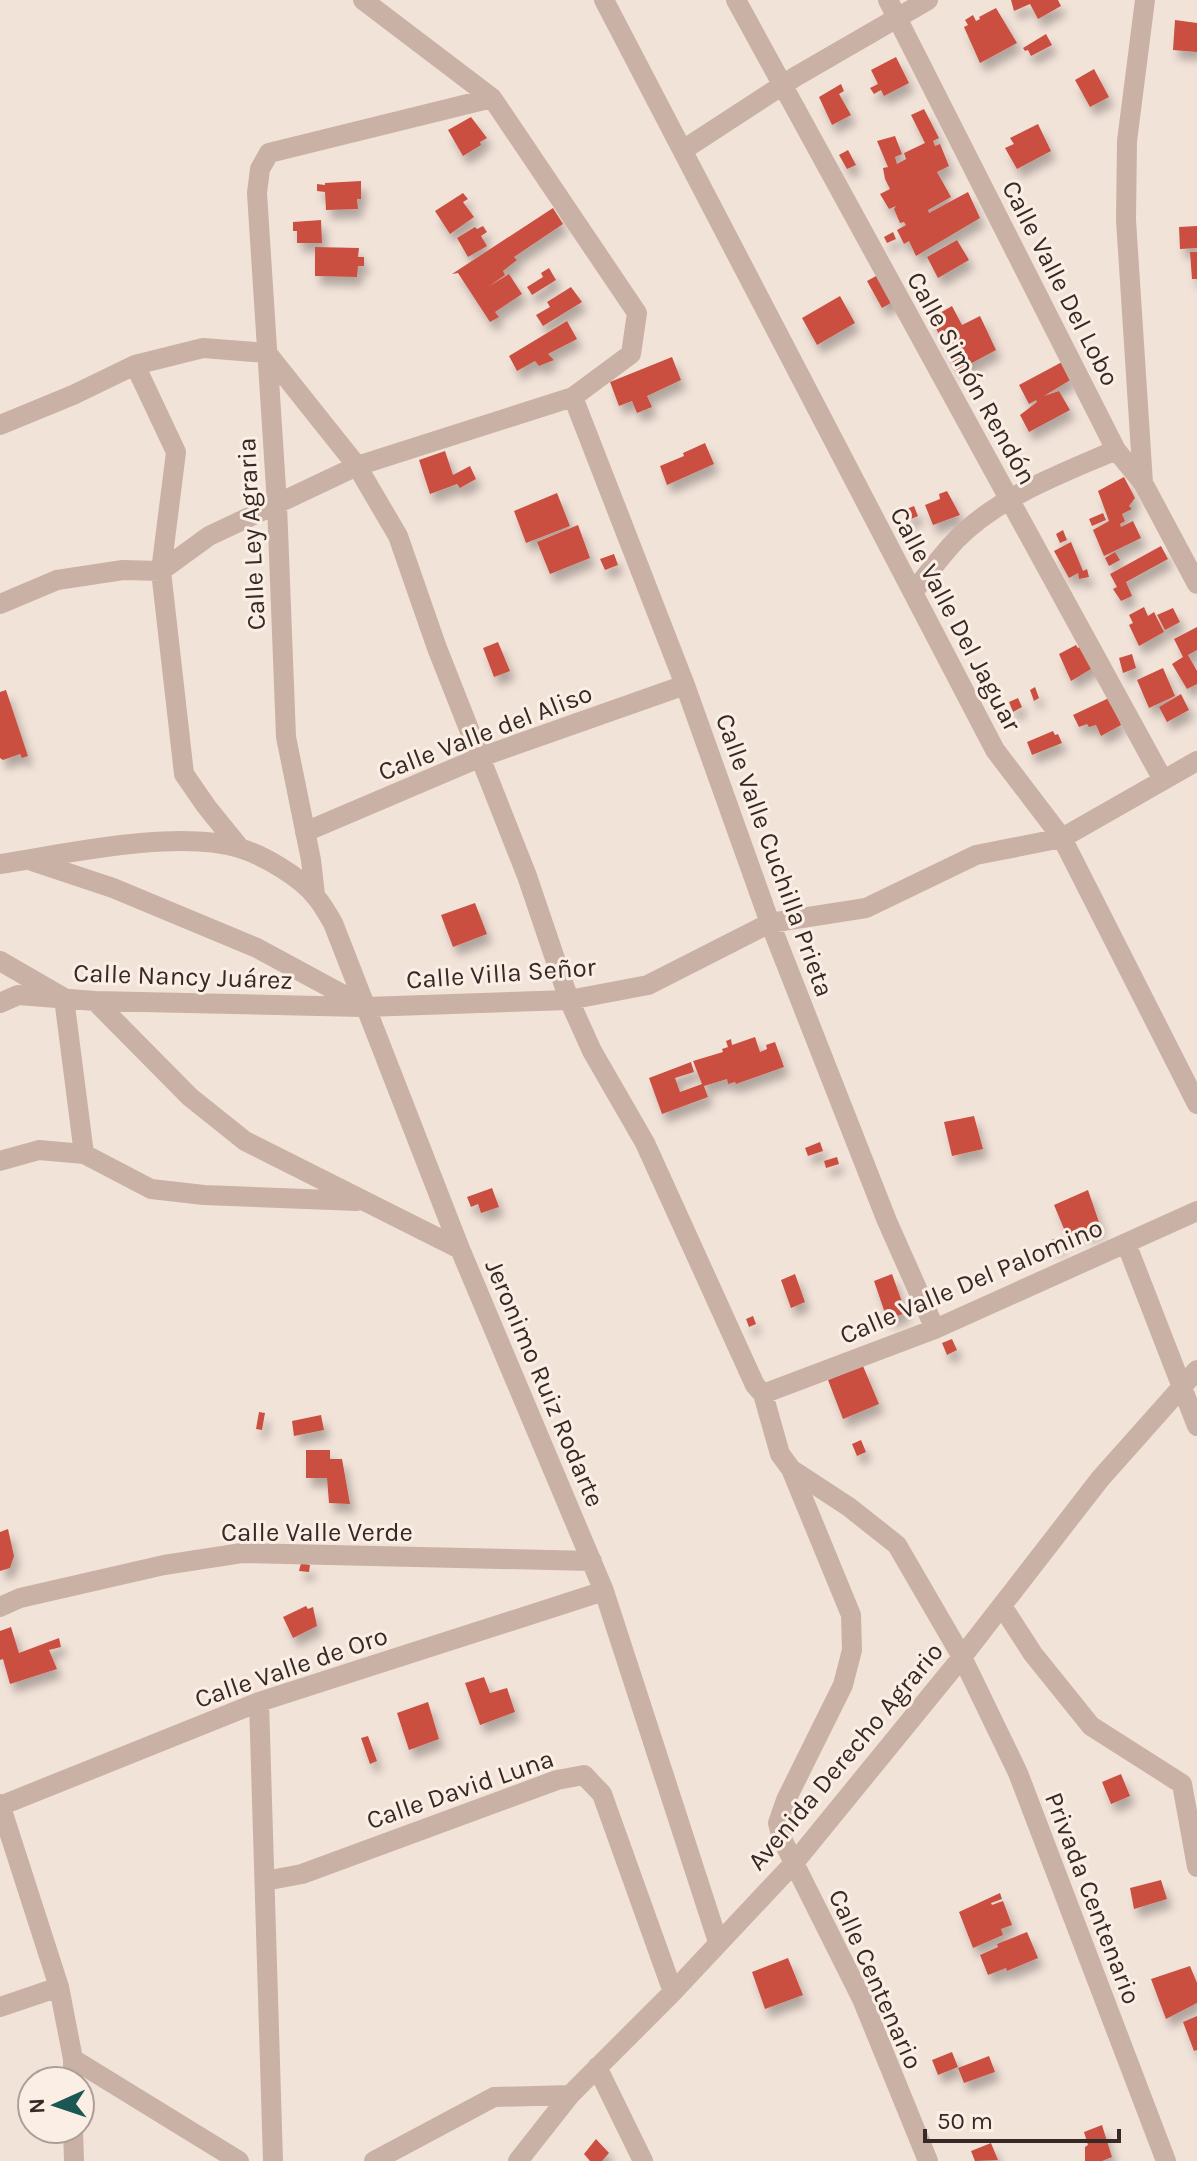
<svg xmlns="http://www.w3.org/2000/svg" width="1197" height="2161" font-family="Karla,sans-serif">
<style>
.building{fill:#ca4f3f;filter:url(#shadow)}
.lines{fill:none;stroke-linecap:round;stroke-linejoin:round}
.minor{stroke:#cab1a5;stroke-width:20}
.labels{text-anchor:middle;stroke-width:6;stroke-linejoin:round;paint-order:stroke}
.street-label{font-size:26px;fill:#362926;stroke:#faeee5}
</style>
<defs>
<filter id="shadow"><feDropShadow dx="5" dy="9" stdDeviation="4" flood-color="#0004"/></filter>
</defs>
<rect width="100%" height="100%" fill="#f2e3d9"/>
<path class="building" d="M1011,0h47l3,6 -23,13 -8,-15 -16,7z
M996,8l21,35 -37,20 -16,-36 4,-2 -3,-5 8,-5 3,6 4,-2 -1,-2z
M1175,20l22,3v29l-24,-2z
M1046,34l6,11 -21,11 -3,-6 -3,1 -2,-3z
M896,57l13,26 -25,13 -3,-6 -7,4 -4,-6 8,-4 -7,-14z
M1094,69l15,28 -19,10 -15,-27z
M841,84l3,7 -5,3 12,21 -19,10 -13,-28z
M924,109l15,29 -6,3 2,5 5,-2 9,22 -12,6 14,25 -23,13 1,3 39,-21 12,26 -64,38 -7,-15 -5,3 -7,-14 9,-5 -2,-3 -4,1 -6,-14 2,-3 -7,3 -9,-15 10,-5 -5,-10 -2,-11 5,-1 -11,-26 18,-5 7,18 -7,3 2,7 9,-5 -2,-6 21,-10 -14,-28z
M471,117l16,21 -7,4 1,3 -18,11 -15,-26z
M1038,124l13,27 -34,18 -12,-21 9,-4 -4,-6z
M848,150l8,15 -9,4 -8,-14z
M361,181v18h-4l1,10 -32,1 -1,-18 -8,-1v-7l8,1v-2z
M463,193l5,6 -5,3 11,15 -24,17 -15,-23z
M553,208l10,16 -49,33 3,3 -14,11 2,4 -17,12 21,-13 13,20 -27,18 4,5 -9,5 -32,-49 -6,1z
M321,220l1,23h-25v-12h-4v-9z
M483,226l4,6 -6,4 6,10 -19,11 -11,-19 18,-11 2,2z
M1197,226v22l-17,1 -1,-22z
M893,232l3,7 -9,4 -3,-6z
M957,240l12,20 -31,18 -11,-21z
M315,247l44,1 -1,9h6v9h-6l-1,11 -42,-1z
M1190,252h7v27h-5z
M549,268l7,12 -24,15 -5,-8 16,-10 -2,-4z
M885,271l16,26 -19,11 -15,-27z
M571,287l11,15 -39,24 -7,-11 14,-8 -3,-5z
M840,296l15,27 -38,22 -15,-27z
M952,306l10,19 18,-9 16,34 -39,21 -26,-53z
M567,321l10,18 -29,15 6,6 -15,6 -4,-5 -18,10 -8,-15z
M672,357l9,23 -34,16 5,11 -15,6 -5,-12 -13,5 -9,-24z
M1062,362l10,17 -28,17 15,-5 11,19 -41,22 -9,-17 17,-13 -1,-2 -7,4 -10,-19z
M705,443l9,21 -47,21 -7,-19 24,-10 -1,-3z
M445,451l8,24 17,-9 6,13 -16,9 -3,-4 -27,10 -11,-34z
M1124,477l11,21 -6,8 3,3 -10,5 3,7 -5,3 1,3 12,-6 8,17 -37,18 -11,-26 16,-9 -11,-30z
M947,491l13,24 -27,10 -8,-20 15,-6 -1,-5z
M557,493l13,33 -44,17 -12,-32z
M914,506l4,10 -9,4 -5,-10z
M1103,513l3,7 -14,6 -3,-7z
M578,525l12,33 -40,16 -13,-32z
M1063,530l4,10 -7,3 -4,-9z
M1071,542l12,29 4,-2 2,8 -10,2 -1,-6 -9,5 -15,-27z
M1161,546l7,13 -42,23 6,14 -11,5 -8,-12 4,-2 -7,-13z
M1115,552l5,8 -11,6 -4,-8z
M614,554l4,11 -13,5 -5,-11z
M1144,607l4,9 6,-4 10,20 -25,14 -10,-21 4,-2 -4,-8z
M1173,608l7,14 -15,8 -8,-15z
M1197,627v23l-9,5 9,16v13l-10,5 -15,-25 11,-7 -9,-18z
M498,642l12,29 -16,6 -11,-29z
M1085,644l11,22 -25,15 -12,-27 17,-9 2,3z
M1132,654l4,14 -13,5 -4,-15z
M1163,668l12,28 -26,12 -12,-28z
M1035,687l4,11 -5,3 -4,-11z
M6,690l22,66 -6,2 -2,-4 -17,6 -3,-2v-66z
M1181,694l8,16 -22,12 -8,-15z
M1111,697l10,28 -20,11 -5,-11 -7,2 -2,-3 -8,3 -6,-12z
M1018,698l4,9 -9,5 -4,-10z
M1053,731l2,4 3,-1 4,9 -30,12 -5,-13z
M475,903l12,31 -34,13 -12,-32z
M755,1037l5,15 7,-3 -1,-4 9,-3 9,25 -48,17 -1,-2 -7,2 -1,-5 -23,7 4,11 -46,17 -13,-36 42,-16 3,10 -19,6 5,14 22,-8 -9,-23 30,-9 -1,-3 6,-2 -2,-6 5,-2 1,6z
M974,1116l9,33 -31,7 -8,-34z
M820,1142l3,9 -15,5 -3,-8z
M837,1157l2,7 -13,4 -2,-7z
M492,1188l7,19 -18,6 -3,-9 -7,3 -4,-10z
M1088,1190l13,38 -15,6 -2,-4 -17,6 -13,-31z
M1060,1237l2,7 -9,4 -2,-8z
M795,1274l10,28 -14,6 -10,-28z
M892,1274l14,39 -19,6 -13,-38z
M753,1316l3,8 -7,3 -3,-8z
M952,1339l5,11 -10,5 -5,-12z
M863,1366l16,38 -36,15 -15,-39z
M259,1412l6,1 -3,17 -6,-1z
M321,1415l3,15 -30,6 -2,-15z
M861,1440l5,12 -9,4 -5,-12z
M306,1450h24v9h12l8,45 -21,-1 -2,-25h-21z
M8,1529l6,27 -4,12 -10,3v-39z
M301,1563l9,2 -1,7 -10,-1z
M306,1606l2,3 5,-2 4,19 -24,12 -10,-21z
M11,1627l8,26 40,-15 2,9 -12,3 8,19 -47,15 -7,-25 -3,1v-29z
M484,1677l6,16 17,-5 8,24 -35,13 -15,-42z
M428,1702l11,37 -30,11 -12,-37z
M368,1736l9,25 -7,3 -9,-26z
M1121,1774l9,22 -19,8 -9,-22z
M1161,1880l6,19 -33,10 -4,-21z
M1000,1893l2,6 -11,4 1,2 11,-4 9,24 -11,4 2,6 -30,13 -14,-36z
M1027,1932l11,26 -31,13 -1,-3 -18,7 -8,-20 18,-8 -1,-3z
M788,1958l15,37 -38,14 -13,-37z
M1190,1966l7,17v20l-31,16 -15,-40z
M1197,2016v34l-3,1 -11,-29z
M952,2052l6,15 -20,8 -6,-15z
M989,2056l6,16 -31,11 -6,-15z
M1102,2125l10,32 -10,4h-17v-14l3,-2 -4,-13z
M596,2139l13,14 -7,8h-12l-6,-7z
M991,2143l7,17 -23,1 -4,-10z"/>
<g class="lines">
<path class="minor" d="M604,0l391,750 67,88 135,266
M736,0l427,780
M888,0l228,450 27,33 54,101
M683,150l112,-73 133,-77
M135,365l41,87 -15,119 23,203 22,32 34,42
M573,397l112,288 85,238 117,298 48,108
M0,425l73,-30 62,-30 68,-17 64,5 90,113 41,70 39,112 90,228 42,124 23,51 53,92 110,242 8,9 17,60 11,15 58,38 48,38 65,112 56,116 148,388
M1143,483l-17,-263 1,-79 18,-141
M913,592c14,-17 28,-36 43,-52 43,-44 105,-66 160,-90
M0,604l57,-24 66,-10 38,1 48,-35 148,-70 216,-69 58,-43 6,-41 -145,-215 -129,-98
M305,832l176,-75 204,-72
M32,861l81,27 144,60 109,59 203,-7 79,-15 122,-62 96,-15 110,-53 86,-17 135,-77
M0,864c66,-10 176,-35 239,-16 24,7 62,29 77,49 7,8 12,18 17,26l127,326 144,342 114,351
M315,895l-4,-35 -25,-123 -9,-233 -20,-311 3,-24 9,-16 223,-55
M0,961l64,37 20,156
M95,1001l95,96 55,44 215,108
M0,1003l18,-8 77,6 267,6
M0,1161l39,-11 45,4 67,35 53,6 153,6
M1126,1243l71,183
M763,1394l172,-65 262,-118
M791,1469l60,146 1,35 -9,35 -57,115 -8,23 4,16 80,160 66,162
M1002,1606l31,48 58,72 91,58 15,83
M0,1607l20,-9 144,-33 78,-12 350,8
M259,1702l14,459
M0,1804l59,183 14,72v22
M0,1806l259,-104 345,-111
M265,1881l37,-7 255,-94 27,-5 18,19 71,198
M0,2007l59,-20
M73,2059l166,102
M597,2067l46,94
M73,2129l1,32
M374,2161l120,-64 76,-2
M518,2161l52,-66 103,-103 121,-129 168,-206 138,-178 97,-109"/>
</g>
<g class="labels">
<g class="street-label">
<text transform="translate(1061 283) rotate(63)" y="9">Calle Valle Del Lobo</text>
<text transform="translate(972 378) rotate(61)" y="9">Calle Simón Rendón</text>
<text transform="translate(251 534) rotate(-93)" y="9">Calle Ley Agraria</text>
<text transform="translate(956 619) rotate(62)" y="9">Calle Valle Del Jaguar</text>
<text transform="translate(485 732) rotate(-21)" y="9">Calle Valle del Aliso</text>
<text transform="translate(775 855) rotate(70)" y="9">Calle Valle Cuchilla Prieta</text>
<text transform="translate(501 973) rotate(-4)" y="9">Calle Villa Señor</text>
<text transform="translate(183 976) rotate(2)" y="9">Calle Nancy Juárez</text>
<text transform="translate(971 1281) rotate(-23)" y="9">Calle Valle Del Palomino</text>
<text transform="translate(545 1383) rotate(67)" y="9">Jeronimo Ruiz Rodarte</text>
<text x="317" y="1541">Calle Valle Verde</text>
<text transform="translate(291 1667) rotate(-19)" y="9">Calle Valle de Oro</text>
<text transform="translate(845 1756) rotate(-50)" y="9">Avenida Derecho Agrario</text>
<text transform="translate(460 1789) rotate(-19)" y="9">Calle David Luna</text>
<text transform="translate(1093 1898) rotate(69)" y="9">Privada Centenario</text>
<text transform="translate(876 1979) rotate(66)" y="9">Calle Centenario</text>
</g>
</g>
<g transform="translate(56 2105) rotate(267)"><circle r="38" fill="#faeee5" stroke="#ac9f99" stroke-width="2"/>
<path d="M0-6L14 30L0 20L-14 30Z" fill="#1b5854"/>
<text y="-12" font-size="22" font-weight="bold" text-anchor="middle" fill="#362926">N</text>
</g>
<path d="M925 2129v12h194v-12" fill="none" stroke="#362926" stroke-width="4"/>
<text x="937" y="2129" font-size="24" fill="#362926" stroke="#faeee5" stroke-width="6" paint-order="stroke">50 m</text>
</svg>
